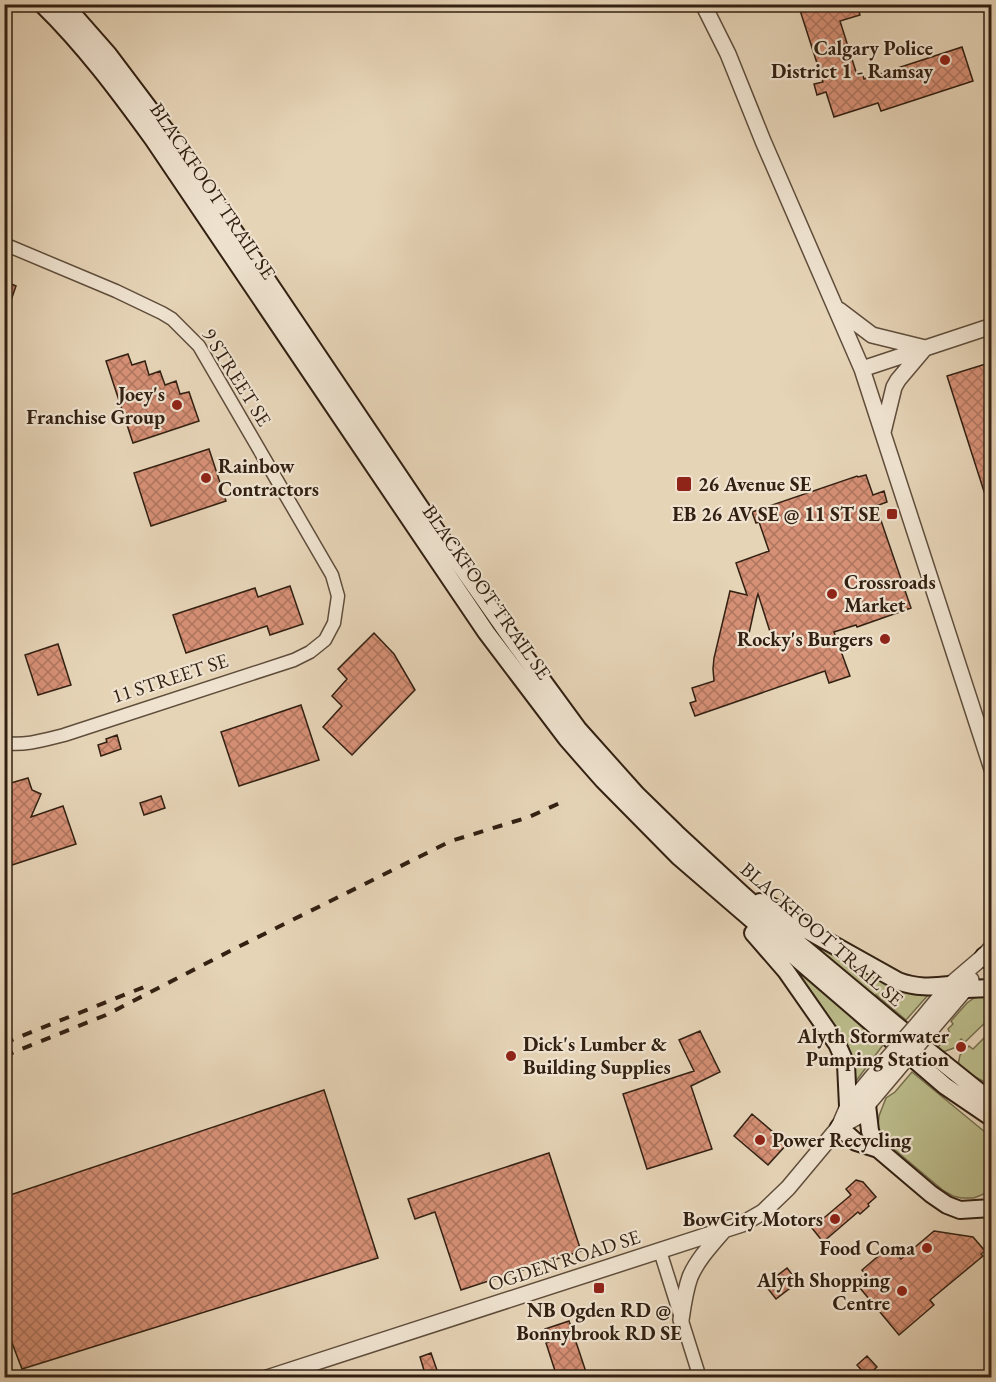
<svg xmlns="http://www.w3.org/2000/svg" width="996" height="1382" font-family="'EB Garamond',serif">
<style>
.grass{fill:#bbbb8a;stroke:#766e4e;stroke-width:1.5}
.building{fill:url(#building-cross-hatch);stroke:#322012;stroke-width:1.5;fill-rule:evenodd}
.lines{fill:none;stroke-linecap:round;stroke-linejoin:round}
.minor-casing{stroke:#5f4d3b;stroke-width:15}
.tertiary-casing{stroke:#5f4d3b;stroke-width:18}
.secondary-casing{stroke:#322012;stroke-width:20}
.minor{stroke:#efe3d0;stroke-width:12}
.tertiary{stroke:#efe3d0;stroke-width:15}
.secondary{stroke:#efe3d0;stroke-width:16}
.rail{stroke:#322012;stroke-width:4;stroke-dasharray:10 10;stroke-linecap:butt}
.tertiary-bridge-casing{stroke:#5f4d3b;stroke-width:18;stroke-linecap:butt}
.tertiary-bridge{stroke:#efe3d0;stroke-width:15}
.poi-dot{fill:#8f2418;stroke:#efe3d0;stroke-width:2}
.labels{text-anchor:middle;stroke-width:4.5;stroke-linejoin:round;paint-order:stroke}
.poi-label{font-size:20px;font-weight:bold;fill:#322012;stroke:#efe3d0;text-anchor:end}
.street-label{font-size:20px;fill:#322012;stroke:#efe3d0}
</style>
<defs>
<pattern id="building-cross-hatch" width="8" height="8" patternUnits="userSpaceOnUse" patternTransform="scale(1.5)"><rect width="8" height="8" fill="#d69076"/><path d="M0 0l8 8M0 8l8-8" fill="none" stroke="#ae755f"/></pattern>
</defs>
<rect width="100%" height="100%" fill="#e6d4b7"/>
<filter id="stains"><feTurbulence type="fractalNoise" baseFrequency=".00333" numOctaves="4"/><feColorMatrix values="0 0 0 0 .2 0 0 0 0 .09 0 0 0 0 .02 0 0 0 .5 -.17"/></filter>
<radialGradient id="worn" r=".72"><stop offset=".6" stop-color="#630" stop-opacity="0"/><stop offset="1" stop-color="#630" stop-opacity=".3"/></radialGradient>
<path class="grass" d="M803,937l126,57 -23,26 -30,-25 -4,2z
M784,957l71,60 -1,3 29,25 -27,36 -2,-16 -6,-19z
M991,992v25l-26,25 -4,-3 -7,9 -11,4 -5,-5 12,-13 -2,-5 5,-5 -2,-3 16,-18 7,-5z
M991,1031v54l-18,-9 -15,-11 2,-10 9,-9 4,3z
M912,1072l79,65v54l-17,7h-13l-8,-2 -9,-5 -18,-15 -44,-37 -6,-12 2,-1 1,-10 7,-18 9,-6z"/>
<path class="building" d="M798,4h79v2l-18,6 1,3 -20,6 17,54 5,-2 2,6 98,-32 11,34 -92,30 -3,-8 -44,14 -8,-25 -9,3 -3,-11 9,-2z
M4,281l12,5 -10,29h-2z
M128,354l4,11 13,-4 4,14 11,-4 5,14 11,-4 4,13 9,-2 10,29 -66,22 -27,-82z
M992,362v144l-3,1 -42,-131z
M209,449l17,52 -75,25 -17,-53z
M866,475l7,20 11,-4 3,11 -11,4 35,102 -54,19 -1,-2 -22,7 16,44 -21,7 -4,-12 -130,45 -5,-13 6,-2 -4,-13 22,-7 -1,-12 1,-11 16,-67 17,4 -11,-32 33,-12 -10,-29 -3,1 -4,-11 105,-36 1,1zM758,594l14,44 -26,9 11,-50z
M290,586l13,38 -33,11 -3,-9 -81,27 -13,-38 82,-27 3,9z
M374,633l20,21 21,36 -63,65 -29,-28 19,-21 -10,-10 15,-17 -9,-10z
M58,644l13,41 -33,10 -13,-40z
M301,705l18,55 -80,26 -18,-54z
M117,735l4,14 -20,7 -3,-11 9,-3 -1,-3z
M28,778l4,12 9,4 -10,23 32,-11 13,38 -67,22 -5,-14v-67z
M161,796l4,12 -21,7 -4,-12z
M700,1031l20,41 -29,14 21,63 -65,20 -24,-75 71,-23 -15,-31z
M324,1090l54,168 -356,111 -18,-47v-125z
M752,1114l35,30 -19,21 -34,-29z
M549,1153l32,98 -120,39 -26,-78 -20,7 -7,-20z
M856,1180l7,2 13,15 -8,7 1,2 -9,8 -2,-2 -35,30 -11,-14 39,-33 -5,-6z
M934,1231l39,6 12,14 -4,3 2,2 -53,44 4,5 -35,30 -44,-53 10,-8 -3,-4 28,-24 11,13z
M787,1268l11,14 -22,17 -11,-14z
M569,1321l17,51 -16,5h-13l-11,-34 3,-1 -4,-13z
M431,1353l7,20 -12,4 -6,-20z
M867,1356l10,11 -10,9 -10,-11z"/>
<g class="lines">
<g class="minor-casing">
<path id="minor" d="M4,244l112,47 46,22 10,6 27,27 133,229 6,21 -4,27 -9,17 -15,12 -16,8 -230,75c-20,5 -39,11 -60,8
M660,1251l40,127"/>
</g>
<g class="tertiary-casing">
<path id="tertiary" d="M703,4l25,50 35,87 99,228 130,400
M839,310l33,25 53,13
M862,369l130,-43
M883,432l11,-45 4,-7 27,-32
M923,1018l27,-33 34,-29 8,-9
M933,1027l29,-34 9,-13
M839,1127l18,-10 38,-45
M681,1320c2,-14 4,-29 9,-43 7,-17 22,-33 34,-47
M267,1378l475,-154 21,-12 25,-24 51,-61 9,-21 36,-43"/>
</g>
<g class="secondary-casing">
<path id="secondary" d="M42,4c42,41 77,88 111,135l333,493 81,107 36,41 76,77 266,229 47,32
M64,4l44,50 64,85 258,383 77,110 71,97 59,66 39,38 66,61 39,35 110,92 91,73 10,6
M760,902l13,5 32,22 93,52c18,7 34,6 52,4
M753,933l33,38 51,73 9,20 2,42
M984,956l8,7
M966,989l26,-1
M867,1105l3,26 8,18
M839,1127l17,15 22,7 53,45 16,11 13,5 32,-2"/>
</g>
<use href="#minor" class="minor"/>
<use href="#tertiary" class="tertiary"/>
<use href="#secondary" class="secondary"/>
<path class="rail" d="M4,1043l145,-58
M4,1056l102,-41 126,-65 219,-109 78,-24 33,-15"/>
<g class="tertiary-bridge-casing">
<path id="tertiary-bridge" d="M884,1063l39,-45
M895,1072l38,-45"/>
</g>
<use href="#tertiary-bridge" class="tertiary-bridge"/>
</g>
<g class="poi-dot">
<circle cx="945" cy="60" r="6"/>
<circle cx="177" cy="405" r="6"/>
<circle cx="206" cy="478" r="6"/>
<rect x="676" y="476" width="16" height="16" rx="3"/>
<rect x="886" y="508" width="12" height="12" rx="3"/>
<circle cx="832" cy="594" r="6"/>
<circle cx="885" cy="639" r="6"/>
<circle cx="961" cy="1047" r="6"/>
<circle cx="511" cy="1056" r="6"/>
<circle cx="760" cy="1140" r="6"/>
<circle cx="835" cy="1219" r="6"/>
<circle cx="927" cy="1248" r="6"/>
<rect x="593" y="1282" width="12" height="12" rx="3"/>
<circle cx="902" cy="1291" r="6"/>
</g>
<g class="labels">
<g class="poi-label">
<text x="933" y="55">Calgary Police<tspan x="933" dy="23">District 1 - Ramsay</tspan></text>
<text x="165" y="401">Joey's<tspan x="165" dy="23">Franchise Group</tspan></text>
<text x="218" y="473" text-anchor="start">Rainbow<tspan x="218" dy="23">Contractors</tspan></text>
<text x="698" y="491" text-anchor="start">26 Avenue SE</text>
<text x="880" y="521">EB 26 AV SE @ 11 ST SE</text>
<text x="844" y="589" text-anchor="start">Crossroads<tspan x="844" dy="23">Market</tspan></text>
<text x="873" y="646">Rocky's Burgers</text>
<text x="949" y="1043">Alyth Stormwater<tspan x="949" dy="23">Pumping Station</tspan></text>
<text x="523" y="1051" text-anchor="start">Dick's Lumber &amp;<tspan x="523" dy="23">Building Supplies</tspan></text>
<text x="772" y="1147" text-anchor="start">Power Recycling</text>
<text x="823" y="1226">BowCity Motors</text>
<text x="915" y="1255">Food Coma</text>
<text x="890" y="1287">Alyth Shopping<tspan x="890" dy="23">Centre</tspan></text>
<text x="599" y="1317" text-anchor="middle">NB Ogden RD @<tspan x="599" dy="23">Bonnybrook RD SE</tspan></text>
</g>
<g class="street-label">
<text transform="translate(213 191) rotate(56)" y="7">BLACKFOOT TRAIL SE</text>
<text transform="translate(237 377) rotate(58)" y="7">9 STREET SE</text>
<text transform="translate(487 592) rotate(55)" y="7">BLACKFOOT TRAIL SE</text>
<text transform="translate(170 678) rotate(-18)" y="7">11 STREET SE</text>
<text transform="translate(822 934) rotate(41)" y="7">BLACKFOOT TRAIL SE</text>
<text transform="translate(564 1260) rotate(-18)" y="7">OGDEN ROAD SE</text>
</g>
</g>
<rect width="996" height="1382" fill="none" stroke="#e6d4b7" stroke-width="24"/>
<rect x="6" y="6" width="984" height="1370" fill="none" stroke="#322012" stroke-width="3"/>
<rect x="12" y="12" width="972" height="1358" fill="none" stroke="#322012" stroke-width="1.5"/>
<rect width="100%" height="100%" filter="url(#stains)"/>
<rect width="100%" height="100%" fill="url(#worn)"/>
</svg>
